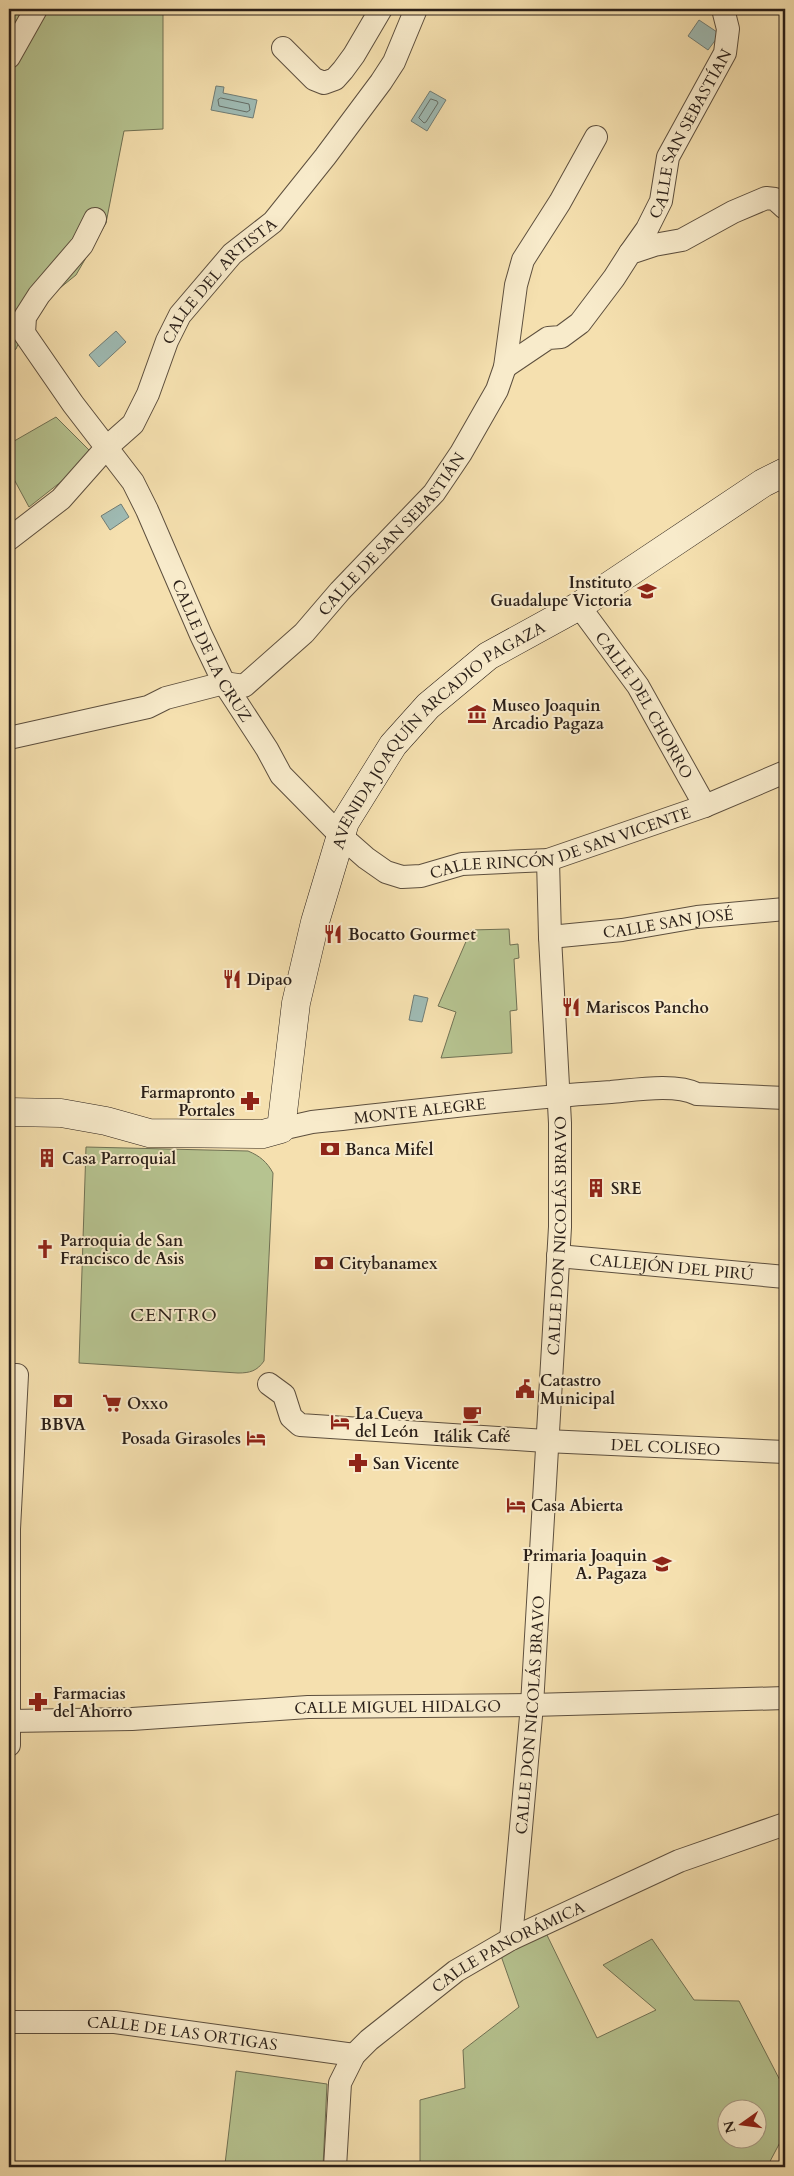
<svg xmlns="http://www.w3.org/2000/svg" width="794" height="2176" font-family="Cardo,serif">
<style>
.green{fill:#b6c390;stroke:#707154;fill-rule:evenodd}
.water{fill:#9fbbb4;stroke:#707d76}
.lines{fill:none;stroke-linecap:round;stroke-linejoin:round}
.shore{stroke:#646d66;stroke-width:1}
.street-casing{stroke:#5d4f3e;stroke-width:24}
.secondary-casing{stroke:#2a1f18;stroke-width:29}
.street{stroke:#f8ebcb;stroke-width:22}
.secondary{stroke:#f8ebcb;stroke-width:28}
.labels{text-anchor:middle;stroke-width:4;stroke-linejoin:round;paint-order:stroke}
.street-label{font-size:16px;fill:#2a1f18;stroke:#f8ebcb}
.poi-label{font-size:16px;font-weight:bold;fill:#2a1f18;stroke:#f8ebcb;text-anchor:start}
.neighbourhood-label{font-size:18px;letter-spacing:1px;fill:#2a1f18;stroke:#f8ebcb}
</style>
<rect width="100%" height="100%" fill="#f5e0af"/>
<filter id="stains"><feTurbulence type="fractalNoise" baseFrequency=".004" numOctaves="4"/><feColorMatrix values="0 0 0 0 .2 0 0 0 0 .09 0 0 0 0 .02 0 0 0 .5 -.17"/></filter>
<radialGradient id="worn" r=".72"><stop offset=".6" stop-color="#630" stop-opacity="0"/><stop offset="1" stop-color="#630" stop-opacity=".3"/></radialGradient>
<path class="green" d="M9,9h16l-16,24z
M41,9h122v120l-39,2 -18,92 -30,52 -21,17 -28,32 -11,25 -7,4v-278z
M56,417l36,36 -11,13 -52,41 -20,-37v-26z
M509,929l1,16 8,-1 1,14 -5,1 3,51 -7,1 2,42 -71,5 15,-46 -18,-6 33,-76z
M86,1147l162,4c12,5 19,11 25,22l-9,188c-7,10 -14,12 -26,12l-159,-10z
M545,1931l52,107 59,-28 -53,-45 49,-26 42,61 45,1 46,89v43l-18,34h-347v-67l45,-12 -2,-38 56,-43 -19,-54zM726,2108h30v30h-30z
M236,2071l91,13 -4,83h-50l-48,-3z"/>
<path class="water" d="M699,20l21,14 -12,16 -20,-14z
M216,86l8,1 -1,6 34,7 -4,18 -42,-8z
M430,91l16,9 -19,31 -16,-10z
M116,331l10,11 -27,25 -10,-12z
M121,504l8,13 -19,13 -9,-14z
M414,995l14,3 -6,24 -13,-2z"/>
<g class="lines">
<path class="shore" d="M221,98l28,6 1,6 -3,2 -28,-6 -1,-6z
M431,99l6,2 1,2 -12,19 -2,1 -5,-5z"/>
<g class="street-casing">
<g id="street">
<path d="M283,48l31,31 10,4 11,-4 8,-9 11,-15 27,-46"/>
<path d="M9,57l27,-48"/>
<path id="s1" d="M95,219l-13,26 -43,50 -14,22 -1,16 49,71 60,78 14,28 54,125 23,48 43,66 14,26 60,61 25,22 20,14 16,5 19,-1 41,-12 86,-4 157,-54 80,-34"/>
<path id="s2" d="M630,253l17,-24 14,-28 7,-44 57,-104 3,-24 -5,-20"/>
<path d="M505,367l43,-29 13,-1 19,-14 34,-45 16,-25 24,-8 28,-5 51,-28 33,-14 9,1 10,9"/>
<path id="s3" d="M9,539l52,-40 46,-52 26,-23 15,-30 19,-53 13,-26 52,-61 41,-32 52,-65 56,-75 13,-20 22,-53"/>
<path id="s4" d="M579,606l59,80 67,120"/>
<path id="s5" d="M9,738l139,-31 18,-9 58,-15 20,3 60,-53 36,-42 94,-98 27,-40 36,-63 8,-23 11,-82 7,-25 37,-58 36,-65"/>
<path id="s6" d="M550,937l72,-7 75,-13 88,-8"/>
<path id="s7" d="M281,1129l31,-7c100,-10 199,-24 299,-30 23,-2 65,-9 86,2l88,4"/>
<path id="s8" d="M558,1256l227,21"/>
<path d="M9,1375h8l-8,154v216"/>
<path id="s9" d="M269,1384l15,11 7,22 9,8 246,16 239,11"/>
<path id="s10" d="M10,1721l122,-2 176,-12 224,-2 253,-7"/>
<path id="s11" d="M511,1939l21,-234 28,-478v-104l-10,-186 -2,-77"/>
<path id="s12" d="M9,2022h106l239,33"/>
<path id="s13" d="M335,2167l5,-84 14,-28 15,-15 87,-69 55,-32 168,-78 106,-37"/>
</g>
</g>
<g class="secondary-casing">
<g id="secondary">
<path id="s14" d="M9,1112l52,1 45,8 43,12 114,1 18,-5 15,-126 19,-81 30,-100 48,-77 35,-39 60,-50 91,-50 184,-123 22,-11"/>
</g>
</g>
<use href="#street" class="street"/>
<use href="#secondary" class="secondary"/>
</g>
<defs>
<g id="school-bare" transform="scale(1.5)"><path d="M0-5L7-2L0 1L-7-2ZM-4 1L0 2.5L4 1V4Q0 6-4 4Z" fill="#8f2418" stroke="#f8ebcb" stroke-width="2.5" paint-order="stroke"/></g>
<g id="museum-bare" transform="scale(1.5)"><path d="M0-6L6-3V-2H-6V-3ZM-5-1h2V3h-2ZM-1-1h2V3h-2ZM3-1h2V3H3ZM-6 4H6V6H-6Z" fill="#8f2418" stroke="#f8ebcb" stroke-width="2.5" paint-order="stroke"/></g>
<g id="restaurant-bare" transform="scale(1.5)"><path d="M-5-6h1v4h1v-4h1v4h1v-4h1v5L-1.5 .5V6h-2V.5L-5-1ZM5-6V6H3V1.5H1.5Q1.5-4 5-6Z" fill="#8f2418" stroke="#f8ebcb" stroke-width="2.5" paint-order="stroke"/></g>
<g id="pharmacy-bare" transform="scale(1.5)"><path d="M-2-6h4v4h4v4h-4v4h-4v-4h-4v-4h4Z" fill="#8f2418" stroke="#f8ebcb" stroke-width="2.5" paint-order="stroke"/></g>
<g id="bank-bare" transform="scale(1.5)"><path d="M-6-4H6V4H-6ZM0-2.3a2.3 2.3 0 1 0 0 4.6a2.3 2.3 0 1 0 0-4.6Z" fill="#8f2418" stroke="#f8ebcb" stroke-width="2.5" paint-order="stroke"/></g>
<g id="building-bare" transform="scale(1.5)"><path d="M-4-6H4V6H1V3H-1V6H-4ZM-2.5-4.3h1.7v1.8h-1.7ZM.8-4.3h1.7v1.8H.8ZM-2.5-1h1.7V.8h-1.7ZM.8-1h1.7V.8H.8Z" fill="#8f2418" stroke="#f8ebcb" stroke-width="2.5" paint-order="stroke"/></g>
<g id="church-bare" transform="scale(1.5)"><path d="M-1.2-6h2.4v3.5h3.3v2.4h-3.3V6h-2.4V-.1h-3.3v-2.4h3.3Z" fill="#8f2418" stroke="#f8ebcb" stroke-width="2.5" paint-order="stroke"/></g>
<g id="civic-bare" transform="scale(1.5)"><path d="M-.6-6.5H3V-4.5H.6V-3L4-1V1h2V6H-6V1h2V-1L-.6-3ZM-1.2 2.5V6h2.4V2.5Z" fill="#8f2418" stroke="#f8ebcb" stroke-width="2.5" paint-order="stroke"/></g>
<g id="supermarket-bare" transform="scale(1.5)"><path d="M-6-5.5h2.5l.6 2H6L4.5 2H-2.5L-4.4-4H-6ZM-1.5 3.2a1.3 1.3 0 1 0 .1 0ZM3 3.2a1.3 1.3 0 1 0 .1 0Z" fill="#8f2418" stroke="#f8ebcb" stroke-width="2.5" paint-order="stroke"/></g>
<g id="cafe-bare" transform="scale(1.5)"><path d="M-5.5-4.5H6V0H3Q3 3.5 0 3.5H-2.5Q-5.5 3.5-5.5 0ZM3-3.2v2h1.7v-2ZM-6 4.5H4V6H-6Z" fill="#8f2418" stroke="#f8ebcb" stroke-width="2.5" paint-order="stroke"/></g>
<g id="hotel-bare" transform="scale(1.5)"><path d="M-6-4.5h1.5V1H6V5H4.5V3h-9V5H-6ZM-4 0a1.8 1.8 0 1 1 3.6 0ZM.5 0V-2.5h3Q6-2.5 6 0Z" fill="#8f2418" stroke="#f8ebcb" stroke-width="2.5" paint-order="stroke"/></g>
</defs>
<g fill-rule="evenodd">
<use href="#school-bare" x="647" y="591"/>
<use href="#museum-bare" x="477" y="714"/>
<use href="#restaurant-bare" x="333" y="934"/>
<use href="#restaurant-bare" x="232" y="979"/>
<use href="#restaurant-bare" x="571" y="1007"/>
<use href="#pharmacy-bare" x="250" y="1101"/>
<use href="#bank-bare" x="330" y="1149"/>
<use href="#building-bare" x="47" y="1158"/>
<use href="#building-bare" x="596" y="1188"/>
<use href="#church-bare" x="45" y="1249"/>
<use href="#bank-bare" x="324" y="1263"/>
<use href="#civic-bare" x="525" y="1389"/>
<use href="#bank-bare" x="63" y="1401"/>
<use href="#supermarket-bare" x="112" y="1403"/>
<use href="#cafe-bare" x="472" y="1414"/>
<use href="#hotel-bare" x="340" y="1422"/>
<use href="#hotel-bare" x="256" y="1438"/>
<use href="#pharmacy-bare" x="358" y="1463"/>
<use href="#hotel-bare" x="516" y="1505"/>
<use href="#school-bare" x="662" y="1564"/>
<use href="#pharmacy-bare" x="38" y="1702"/>
</g>
<g class="labels">
<g class="street-label">
<text dy="6" stroke="none"><textPath href="#s2" startOffset="135">CALLE SAN SEBASTÍAN</textPath></text>
<text dy="6" stroke="none"><textPath href="#s3" startOffset="340">CALLE DEL ARTISTA</textPath></text>
<text dy="6" stroke="none"><textPath href="#s5" startOffset="455">CALLE DE SAN SEBASTIÁN</textPath></text>
<text dy="6" stroke="none"><textPath href="#s1" startOffset="508">CALLE DE LA CRUZ</textPath></text>
<text dy="6" stroke="none"><textPath href="#s4" startOffset="119">CALLE DEL CHORRO</textPath></text>
<text dy="6" stroke="none"><textPath href="#s14" startOffset="718">AVENIDA JOAQUÍN ARCADIO PAGAZA</textPath></text>
<text dy="6" stroke="none"><textPath href="#s1" startOffset="974">CALLE RINCÓN DE SAN VICENTE</textPath></text>
<text dy="6" stroke="none"><textPath href="#s6" startOffset="119">CALLE SAN JOSÉ</textPath></text>
<text dy="6" stroke="none"><textPath href="#s7" startOffset="140">MONTE ALEGRE</textPath></text>
<text dy="6" stroke="none"><textPath href="#s11" startOffset="705">CALLE DON NICOLÁS BRAVO</textPath></text>
<text dy="6" stroke="none"><textPath href="#s8" startOffset="114">CALLEJÓN DEL PIRÚ</textPath></text>
<text dy="6" stroke="none"><textPath href="#s9" startOffset="420">DEL COLISEO</textPath></text>
<text dy="6" stroke="none"><textPath href="#s10" startOffset="388">CALLE MIGUEL HIDALGO</textPath></text>
<text dy="6" stroke="none"><textPath href="#s11" startOffset="225">CALLE DON NICOLÁS BRAVO</textPath></text>
<text dy="6" stroke="none"><textPath href="#s13" startOffset="305">CALLE PANORÁMICA</textPath></text>
<text dy="6" stroke="none"><textPath href="#s12" startOffset="174">CALLE DE LAS ORTIGAS</textPath></text>
</g>
<g class="poi-label">
<text x="632" y="588" text-anchor="end">Instituto<tspan x="632" dy="18">Guadalupe Victoria</tspan></text>
<text x="492" y="711">Museo Joaquin<tspan x="492" dy="18">Arcadio Pagaza</tspan></text>
<text x="348" y="940">Bocatto Gourmet</text>
<text x="247" y="985">Dipao</text>
<text x="586" y="1013">Mariscos Pancho</text>
<text x="235" y="1098" text-anchor="end">Farmapronto<tspan x="235" dy="18">Portales</tspan></text>
<text x="345" y="1155">Banca Mifel</text>
<text x="62" y="1164">Casa Parroquial</text>
<text x="611" y="1194">SRE</text>
<text x="60" y="1246">Parroquia de San<tspan x="60" dy="18">Francisco de Asis</tspan></text>
<text x="339" y="1269">Citybanamex</text>
<text x="540" y="1386">Catastro<tspan x="540" dy="18">Municipal</tspan></text>
<text x="127" y="1409">Oxxo</text>
<text x="355" y="1419">La Cueva<tspan x="355" dy="18">del León</tspan></text>
<text x="63" y="1430" text-anchor="middle">BBVA</text>
<text x="472" y="1442" text-anchor="middle">Itálik Café</text>
<text x="241" y="1444" text-anchor="end">Posada Girasoles</text>
<text x="373" y="1469">San Vicente</text>
<text x="531" y="1511">Casa Abierta</text>
<text x="647" y="1561" text-anchor="end">Primaria Joaquin<tspan x="647" dy="18">A. Pagaza</tspan></text>
<text x="53" y="1699">Farmacias<tspan x="53" dy="18">del Ahorro</tspan></text>
</g>
<g class="neighbourhood-label">
<text x="174" y="1321">CENTRO</text>
</g>
</g>
<rect width="794" height="2176" fill="none" stroke="#f5e0af" stroke-width="30"/>
<rect x="10" y="10" width="774" height="2156" fill="none" stroke="#2a1f18" stroke-width="2.5"/>
<rect x="15" y="15" width="764" height="2146" fill="none" stroke="#2a1f18"/>
<g transform="translate(742 2124) rotate(256)"><circle r="24" fill="#f8ebcb" stroke="#a69983"/>
<path d="M0-4L9 19L0 12L-9 19Z" fill="#8f2418"/>
<text y="-8" font-size="14" font-weight="bold" text-anchor="middle" fill="#2a1f18">N</text>
</g>
<rect width="100%" height="100%" filter="url(#stains)"/>
<rect width="100%" height="100%" fill="url(#worn)"/>
</svg>
